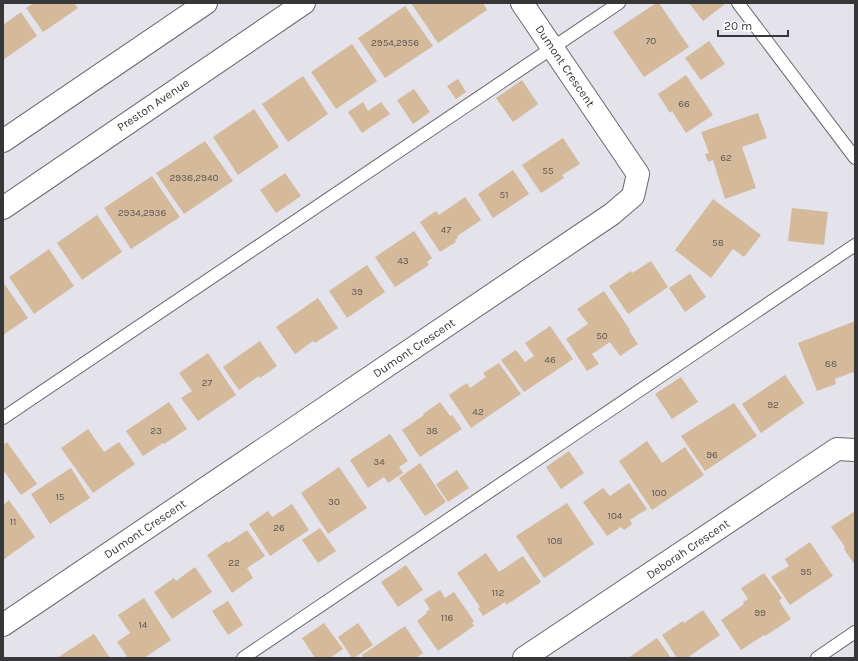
<svg xmlns="http://www.w3.org/2000/svg" width="858" height="661" font-family="Karla,sans-serif">
<style>
.building{fill:#d4ba9b}
.lines{fill:none;stroke-linecap:round;stroke-linejoin:round}
.service-casing{stroke:#69686e;stroke-width:14}
.minor-casing{stroke:#69686e;stroke-width:24}
.secondary-casing{stroke:#69686e;stroke-width:24}
.service{stroke:#fff;stroke-width:12}
.minor{stroke:#fff;stroke-width:22}
.secondary{stroke:#fff;stroke-width:22}
.labels{text-anchor:middle;stroke-width:3;stroke-linejoin:round;paint-order:stroke}
.number-label{font-size:10px;fill:#5e5752}
.street-label{font-size:12px;fill:#373639;stroke:#fff}
</style>
<rect width="100%" height="100%" fill="#e4e2ea"/>
<path class="building" d="M34,3h40l4,5 -35,24 -17,-24z
M411,3h72l4,7 -49,33z
M656,3h3l30,44 -45,30 -31,-45z
M689,3h35l1,1 -22,17z
M405,6l28,40 -48,32 -27,-40z
M21,12l16,24 -34,24v-35z
M709,41l16,23 -24,16 -16,-22z
M352,44l25,37 -41,28 -25,-37z
M686,75l27,40 -27,18 -14,-22 -2,2 -12,-19z
M303,76l25,38 -40,28 -26,-38z
M458,79l8,13 -10,7 -9,-13z
M522,80l16,24 -25,18 -17,-24z
M414,89l16,23 -17,12 -16,-24z
M363,102l5,9 13,-9 9,12 -28,19 -14,-21z
M254,109l25,38 -41,28 -25,-38z
M758,113l9,25 -25,9 14,41 -31,11 -12,-39 -5,2 -3,-8 4,-1 -8,-21z
M563,138l17,26 -18,11 2,3 -23,15 -19,-28z
M205,141l28,40 -49,33 -28,-41z
M513,170l16,24 -36,24 -15,-24z
M285,173l16,23 -25,17 -16,-23z
M152,176l28,41 -49,32 -27,-41z
M465,197l16,23 -24,16 1,2 -3,2 1,2 -16,10 -20,-30 16,-11 3,4z
M713,199l48,36 -17,22 -11,-8 -22,29 -36,-28z
M792,208l36,4 -4,33 -36,-4z
M97,215l25,37 -40,28 -25,-37z
M414,231l18,27 -5,4 2,3 -34,22 -20,-30z
M49,249l25,37 -40,28 -25,-37z
M651,261l17,26 -40,27 -19,-28 22,-15 1,2z
M367,265l18,27 -38,26 -18,-27z
M690,274l16,23 -21,15 -16,-24z
M3,282l25,36 -25,17z
M604,291l26,39 -1,1 9,13 -18,12 -10,-14 -18,12 7,10 -12,7 -21,-32 22,-15 -11,-15z
M318,298l20,30 -23,15 -2,-2 -18,13 -19,-27z
M855,321v56l-2,-5 -18,7 1,5 -19,7 -19,-48z
M550,326l23,33 -49,33 -23,-32 15,-10 9,12 9,-6 -9,-13z
M260,341l17,25 -17,12 -1,-2 -20,14 -16,-23z
M208,353l28,42 -38,26 -17,-23 11,-7 -13,-18z
M499,363l22,31 -50,34 -22,-33 18,-12 3,5 16,-11 -3,-4z
M785,375l19,28 -43,30 -19,-29z
M681,377l17,25 -26,17 -17,-25z
M169,402l18,27 -23,15 -1,-1 -20,13 -17,-25z
M440,402l10,14 2,-1 10,14 -42,28 -18,-27 22,-15 -1,-1z
M734,403l23,33 -52,35 -24,-35z
M88,429l16,23 15,-10 16,22 -42,29 -32,-45z
M390,434l18,27 -9,6 4,6 -15,10 -4,-6 -16,11 -18,-28z
M647,441l15,22 23,-16 19,28 -52,35 -33,-49z
M7,442l30,42 -16,11 -18,-25v-25z
M569,451l15,22 -23,16 -15,-22z
M420,463l26,39 -21,14 -26,-38z
M339,467l28,41 -39,26 -27,-41z
M71,468l19,30 -40,26 -19,-30z
M457,470l12,18 -21,14 -12,-18z
M629,483l18,26 -17,11 2,4 -8,6 -3,-3 -14,9 -24,-34 20,-14 7,8z
M9,500l26,37 -32,23v-55z
M567,503l27,41 -50,34 -28,-42z
M292,504l17,26 -39,26 -21,-32 19,-13 4,6z
M855,511v54l-11,-16 1,-2 -14,-20z
M320,528l16,23 -18,12 -16,-23z
M247,530l18,26 -18,12 6,10 -21,15 -25,-38 20,-14 1,2z
M810,542l23,34 -43,29 -19,-28 18,-11 -4,-7z
M486,553l13,19 24,-16 18,26 -35,23 -1,-3 -22,14 -5,-8 2,-1 -23,-34z
M406,565l17,25 -25,17 -17,-25z
M195,567l17,25 -40,27 -18,-27 20,-14 2,3z
M764,573l18,25 -3,3 12,18 -26,17 -1,-1 -23,15 -20,-30 23,-16 -1,-2 5,-3 -7,-11z
M440,590l5,8 9,-6 20,29 -2,2 2,3 -36,25 -21,-30 10,-8 -1,-1 4,-3 -6,-9z
M144,598l27,42 -27,18h-16l-11,-16 13,-9 -12,-18z
M228,601l15,24 -15,10 -16,-24z
M703,610l17,25 -33,23h-10l-15,-23 21,-14 1,2z
M324,623l19,26 -13,9h-15l-13,-20z
M358,623l15,22 -19,13h-2l-14,-21z
M405,626l18,27 -7,5h-52l-2,-3z
M94,634l16,24h-53z
M657,638l14,20h-43z"/>
<g class="lines">
<g class="service-casing">
<path id="service" d="M738,3l117,155
M3,418l616,-415
M243,658l612,-413
M817,658l38,-26"/>
</g>
<g class="minor-casing">
<path id="minor" d="M3,625l609,-411 21,-18 5,-22 -116,-171
M524,658l313,-209 18,1"/>
</g>
<g class="secondary-casing">
<path id="secondary" d="M3,141l203,-138
M3,208l301,-205"/>
</g>
<use href="#service" class="service"/>
<use href="#minor" class="minor"/>
<use href="#secondary" class="secondary"/>
</g>
<g class="labels">
<g class="number-label">
<text x="651" y="44">70</text>
<text x="395" y="46">2954,2956</text>
<text x="684" y="107">66</text>
<text x="726" y="161">62</text>
<text x="548" y="174">55</text>
<text x="194" y="181">2938,2940</text>
<text x="504" y="198">51</text>
<text x="142" y="216">2934,2936</text>
<text x="446" y="233">47</text>
<text x="718" y="246">58</text>
<text x="403" y="264">43</text>
<text x="357" y="295">39</text>
<text x="602" y="339">50</text>
<text x="550" y="363">46</text>
<text x="831" y="367">88</text>
<text x="207" y="386">27</text>
<text x="773" y="408">92</text>
<text x="478" y="415">42</text>
<text x="156" y="434">23</text>
<text x="432" y="434">38</text>
<text x="712" y="458">96</text>
<text x="379" y="465">34</text>
<text x="659" y="496">100</text>
<text x="60" y="500">15</text>
<text x="334" y="505">30</text>
<text x="615" y="519">104</text>
<text x="13" y="525">11</text>
<text x="279" y="531">26</text>
<text x="555" y="544">108</text>
<text x="234" y="566">22</text>
<text x="806" y="575">95</text>
<text x="498" y="596">112</text>
<text x="760" y="616">99</text>
<text x="447" y="621">116</text>
<text x="143" y="628">14</text>
</g>
<g class="street-label">
<text transform="translate(565 66) rotate(56)" y="4">Dumont Crescent</text>
<text transform="translate(153 105) rotate(-34)" y="4">Preston Avenue</text>
<text transform="translate(414 348) rotate(-34)" y="4">Dumont Crescent</text>
<text transform="translate(145 529) rotate(-34)" y="4">Dumont Crescent</text>
<text transform="translate(688 549) rotate(-34)" y="4">Deborah Crescent</text>
</g>
</g>
<rect width="858" height="661" fill="none" stroke="#373639" stroke-width="8"/>
<path d="M718 30v6h70v-6" fill="none" stroke="#373639" stroke-width="2"/>
<text x="724" y="30" font-size="12" fill="#373639" stroke="#ffffff" stroke-width="3" paint-order="stroke">20 m</text>
</svg>
